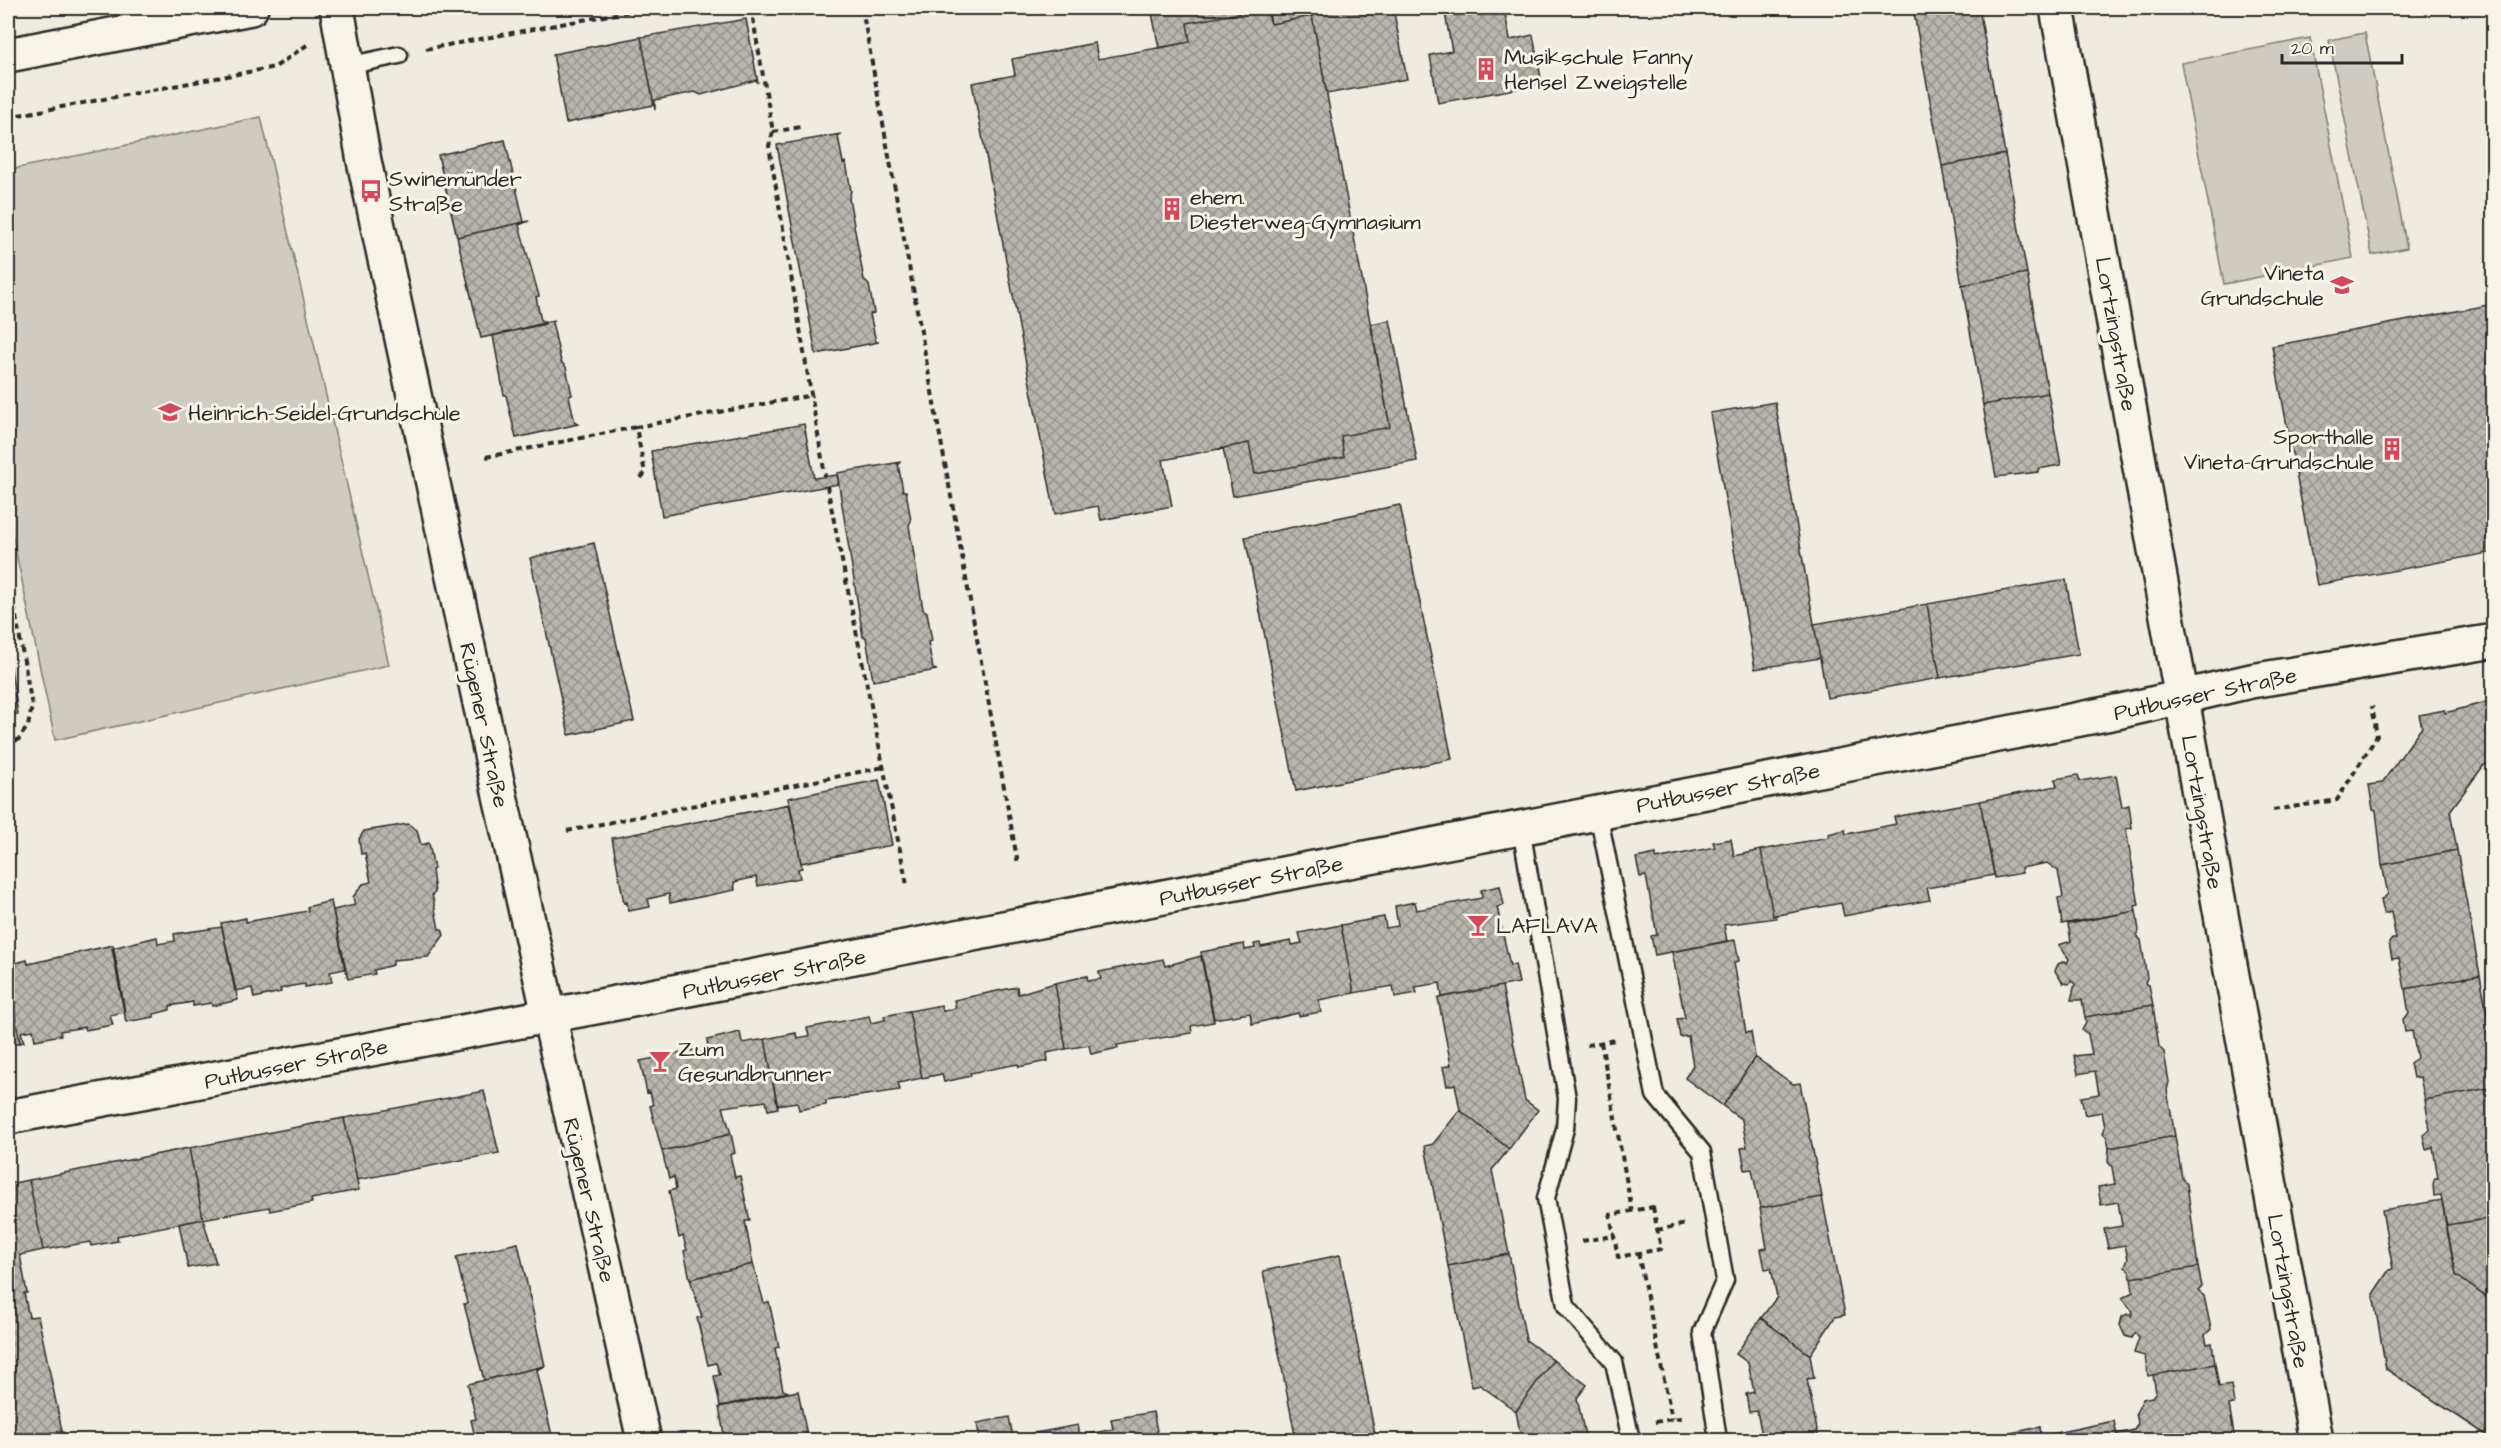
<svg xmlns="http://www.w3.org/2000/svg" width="2501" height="1448" font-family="'Architects Daughter',sans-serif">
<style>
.green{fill:#cfcbc2;stroke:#7d7b76;stroke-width:1.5}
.building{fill:url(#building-cross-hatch);stroke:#2b2b2b;stroke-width:1.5}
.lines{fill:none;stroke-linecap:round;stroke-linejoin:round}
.service-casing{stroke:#2b2b2b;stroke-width:21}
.minor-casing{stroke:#2b2b2b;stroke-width:38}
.tertiary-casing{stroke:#2b2b2b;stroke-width:38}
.path{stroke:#2b2b2b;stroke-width:4;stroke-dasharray:6 4.5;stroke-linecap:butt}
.service{stroke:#f7f3e8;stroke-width:16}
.minor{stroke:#f7f3e8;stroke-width:33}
.tertiary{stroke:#f7f3e8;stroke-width:33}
.labels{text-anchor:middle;stroke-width:6;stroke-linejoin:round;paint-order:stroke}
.poi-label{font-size:22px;fill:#2b2b2b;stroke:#f7f3e8;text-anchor:start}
.street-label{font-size:22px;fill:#2b2b2b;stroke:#f7f3e8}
</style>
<defs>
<pattern id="building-cross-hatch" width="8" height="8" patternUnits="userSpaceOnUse" patternTransform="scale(1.5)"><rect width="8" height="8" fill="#b8b5ae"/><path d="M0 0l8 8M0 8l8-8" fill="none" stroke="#96938e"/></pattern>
</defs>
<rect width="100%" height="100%" fill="#efebe0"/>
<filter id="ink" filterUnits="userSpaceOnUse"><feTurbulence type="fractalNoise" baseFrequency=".0167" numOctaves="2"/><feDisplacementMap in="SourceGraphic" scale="12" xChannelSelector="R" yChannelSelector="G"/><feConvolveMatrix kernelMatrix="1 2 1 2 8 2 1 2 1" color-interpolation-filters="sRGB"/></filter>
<g filter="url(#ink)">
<path class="green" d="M2365,33l42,215 -35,7 -43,-215z
M2310,38l43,220 -129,26 -43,-221z
M261,117l128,548 -334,75 -47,-226v-344z"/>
<path class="building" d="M1151,8h115l-79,15 3,19 -31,6z
M1266,8l5,16 41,-8 78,411 -49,9 3,21 -89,17 -6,-31 -86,17 9,46 -71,14 -3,-14 -43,8 -83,-431 43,-8 -3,-16 83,-16 3,16 92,-17 -3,-19z
M1268,8h125l14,71 -80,15 -15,-78 -41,8z
M1444,8h60l6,32 23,-5 9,49 -104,19 -8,-48 22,-4z
M1913,8h66l26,146 -63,12z
M746,19l12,64 -2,-3 -55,15 -6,-3 -40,8v10l-14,-73z
M641,37l13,68 -88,18 -13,-69z
M841,134l-3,2 5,27 3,-1 5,29 -2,7 15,82 5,5 5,28 -4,1 6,28h3l-63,12 -39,-209z
M505,140l19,82 -67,15 -19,-82z
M2005,154l22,119 -65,12 -20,-119z
M529,221l-10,4 20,71 -3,1 5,24h3l1,3 -64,14 -24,-101z
M2027,273l21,120 -65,12 -21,-120z
M2494,304v248l-177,33 -45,-239z
M555,320l-3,2 9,40 5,5 6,28 -3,1 6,27 3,1 -62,14 -10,-43h-2l-11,-59z
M1390,320l27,141 -184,35 -10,-48 26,-5 6,31 89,-17 -3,-21 49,-9 -19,-103z
M2048,393l13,72 -23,4v3l-42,5 -13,-72z
M1775,402l45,256 -65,11 -45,-256z
M804,424l10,54 23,-3 2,9 -177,32 -11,-65z
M901,462l-3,2 5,27h3l5,30 -2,4 14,84 4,3 5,29 -4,1 5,27 4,1 -64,11 -7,-44h-3l-26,-164z
M1400,505l52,254 -156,32 -51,-254z
M594,543l40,178 -65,14 -39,-177z
M2066,580l13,74 -139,24 -13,-74z
M1927,604l13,74 -113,20 -13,-74z
M8,649l10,65 -10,2z
M2494,700v63l-10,2 -34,46 7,39 -75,15 -6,-55h-3l-4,-25 13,-2 40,-56 -3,-12 26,-5v3z
M2078,775l2,6 36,-6 6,32 7,-2 3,23 -6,1 13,76 -4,1 1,5 -74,13 -4,-26 5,-1 -5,-26 -11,-8 -26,5 1,5 -27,5 -15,-77 77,-15 -2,-7z
M879,780l13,65 -91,18 -13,-65z
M1980,801l14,74 -67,13 3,12 -86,16 -3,-13 -68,13 -12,-66 68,-13 -1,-3 17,-4 1,4 50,-10 -2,-7z
M790,804l11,59 1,5 -4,1 2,9 -42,8 -2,-9 -22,5 1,8 -65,13 -1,-9 -21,5 2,8 -22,4 -1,-9 -3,1 -12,-65z
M408,824l9,6 4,15 8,-2 5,26 -2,1 3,23 -3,1 7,35h3l2,6 -16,22 -35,3v5l-19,5 1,4 -27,5 -15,-69 22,-5 -2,-8 10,-13 8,-2 -6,-29 -4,1 -2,-15 5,-8z
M1731,839l3,17 27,-6 12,66 3,-1 1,3 -53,7 3,16 -72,14 -4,-19 6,-1 -11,-59 -6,1 -4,-19 20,-4v5l59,-12 -2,-5z
M2457,850l23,125 -75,14 -6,-31 -7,1 -3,-16 3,-4h4l-5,-27 -7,2 -3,-14 7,-6 -6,-29z
M1500,886l4,19 -7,2 13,59 5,-2 4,19 -77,14 -2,-14 -25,4 2,6 -22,4 -2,-11 -39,7 -13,-68 43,-8 2,11 12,-2 -3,-20 20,-4 2,8 65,-12 -1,-8z
M331,901l14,68 -15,3 2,10 -27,5v-3l-13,2 -12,3 1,3 -27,6 -2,-10 -17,3 -14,-68 25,-5v4l62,-11 -1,-4z
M2136,911l3,20 -2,5 4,4 6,38 -2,5 4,2 4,20 -68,12 -3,-17h-11l4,-16 -4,-3 -2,3 -6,-1 -8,-12 3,-7 7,-3 2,2 2,-4 -10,-14 12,-4 -3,-17z
M1341,925l13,68 -35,7 2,12 -22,4 -1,-3 -46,11 -2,-11 -36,6 -13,-67 43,-8 1,6 10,-2 -1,-4 6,-1 1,4 30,-6 1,4 10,-2 -3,-10z
M222,927l16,73 -26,6 -1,-3 -18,3v-4l-23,4v4l-16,4v3l-28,5 -14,-74 45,-11 1,7 17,-3 -1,-7z
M1735,940l4,21 -5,1 12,71 5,-1 4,25 -32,49 -38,-28 8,-13 -5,-29 -8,1 -3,-18 8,-1 -13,-66z
M113,945l12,67 -15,3 3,10 -28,5v-3l-25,4 1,4 -26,5 -2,-10 -12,2 3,10 -4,1 -12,-64v-14l19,-5 1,4z
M1201,956l13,66 -23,4 1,7 -75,12 1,3 -27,6 -2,-9 -23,4 -11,-66 32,-7 1,5 13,-2 -2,-7 64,-13 2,7z
M2480,975l14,77v35l-69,13 -5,-23 -7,1 -3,-15 7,-5 -5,-27 -7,1 -2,-13 6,-5 -4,-25z
M8,979l12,64 -12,2z
M1055,983l11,66 -19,4 1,8 -29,6 -1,-3 -48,9 1,3 -27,6 -2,-8 -20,4 -13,-67 32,-6 2,6 13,-3 -2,-8 63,-13 1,7z
M1502,986l23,114 13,10 -29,39 -49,-39 -5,-26 -8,2 -4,-19 8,-2 -13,-67z
M2153,1005l6,42 5,5 5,30 -2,8 8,46 -66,12 -2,-10 -4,-4 2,-7 -3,-15 -17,3 -4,-18 18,-3 -4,-23 -17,3 -4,-18 18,-2 -4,-20 -6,-4 4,-7 -1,-6z
M909,1011l13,67 -24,5 2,7 -74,11v4l-27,5 -2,-8 -20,3 -12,-66 31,-6 1,5 12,-2 -2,-8 62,-12 2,7 14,-3 -1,-4z
M740,1032l2,11 23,-4 13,69 -10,2 -2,-9 -43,6 8,27 -69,17 -12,-45 3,-1 -3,-13 -3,1 -7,-32 68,-14 -1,-7z
M1755,1057l38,27 7,-1 22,114 -62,11 -8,-39 -7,1 -4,-22 6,-1 -5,-27 -19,-14z
M2494,1087v131l-48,7 -5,-30 -7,1 -1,-12 2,-6h3l-5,-31 -7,2 -3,-14 7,-5 -5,-30z
M484,1091l15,62 -142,27 -13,-62z
M1460,1110l49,39 -17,21 17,84 -61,12 -23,-120 8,-2z
M344,1118l15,72 -48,9 1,4 -42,8 -1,-4 -66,12 -14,-71z
M731,1134l4,19 -5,2 5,22 5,-1 10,45h-5l8,43 -63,15 -6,-28 3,-1 -4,-14 -4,2 -10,-47 7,-2 -2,-12 -5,2 -7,-28z
M2175,1136l7,42 5,6 11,83 -67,11 -1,-7 -5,-4 3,-8 -3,-14 -17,3 -4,-19 18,-3 -4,-24 -17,3 -3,-18 17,-3 -3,-17 -4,-5 1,-14z
M189,1148l14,71 -86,17 1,5 -27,5 -1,-4 -47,8 -14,-70z
M29,1180l14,70 -23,5 7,38h-3l5,24 9,-1 24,115 -19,3 -7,6h-28v-256z
M1822,1197l23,118 -10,2 -25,38 -49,-37 16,-21 -6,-29 -6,1 -4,-20 6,-1 -7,-40z
M2442,1200l14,75 38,28v137l-108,-71 -13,-75 16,-24 4,-1 -11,-59z
M2494,1218v85l-38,-28 -10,-50z
M203,1219l13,44 -28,5 -9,-44z
M518,1243l27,123 -61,14 -20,-76 3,-1 -11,-46z
M1509,1254l17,86 27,20 -37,51 -36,-26 -8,2 -24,-121z
M1340,1255l36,185h-80l-33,-169z
M753,1264l11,39 5,-1 10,45 -4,1 8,42 5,2 -68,14 -6,-30 6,-1 -4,-12 -8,2 -11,-47 5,-1 -12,-38z
M2198,1267l4,20 -4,4 6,5 7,33 -6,6 2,9 5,-1 3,21 -67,12 -3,-20 -11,-3 5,-15 -4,-5 -3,5 -7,-2 -5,-11 2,-8 5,-3 4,2 2,-4 -11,-14 11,-6 -2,-14z
M1761,1318l49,37 4,23 -7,1 12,61h-56l-6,-29 -8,1 -3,-18 8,-2 -6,-29 -12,-9z
M1553,1360l34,25 -10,13 9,42h-73l8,-2 -5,-27z
M2215,1364l4,23 12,-2 3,19 -5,1 6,35h6h-123l-1,-6 17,-4 4,-7 -2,-10 7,-14 9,-2 4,-5 -3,-17z
M545,1366l-8,4 16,70h-72l-1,-4 -5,1 -4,-17 5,-1 -8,-35z
M798,1391l10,49h-83l-6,-33z
M1153,1412l6,28h-78l-1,-4 33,-7 -2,-10z
M1009,1417l4,20 65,-12 3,15h-101l-3,-17z
M2114,1421l4,19h-121l-1,-4 44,-9 1,9z
M62,1431l8,9h-34l7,-6z"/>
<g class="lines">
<g class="service-casing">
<path id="service" d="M347,66l52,-11
M1598,813l57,282 47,57 23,128 -23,52 16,108
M1521,828l46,270 -2,31 -19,69 20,108 48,56 17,78"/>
</g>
<g class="minor-casing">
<path id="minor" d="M2057,8l259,1432
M8,55l243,-47
M8,1117l598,-112 1141,-221 374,-73 130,-30 243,-40"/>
</g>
<g class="tertiary-casing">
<path id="tertiary" d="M337,8l27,153 131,612 149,667"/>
</g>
<path class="path" d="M751,8l22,124 -4,14 56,330
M862,8l156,856
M426,49l221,-41
M8,117l267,-50 32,-22
M773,132l28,-5
M486,457l150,-30
M641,478l4,-5 -9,-46 177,-32
M827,486l80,399
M8,597l7,14 17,95 -4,20 -10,14 -10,2
M2273,810l64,-10 40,-64 -5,-30
M567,831l317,-64
M1601,1042l31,169
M1587,1045l28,-5
M1653,1207l8,42 -43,8 -8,-42z
M1657,1230l29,-6
M1582,1241l32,-5
M1638,1253l34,166
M1655,1422l31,-5"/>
<use href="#service" class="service"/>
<use href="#minor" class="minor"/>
<use href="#tertiary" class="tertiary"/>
</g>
</g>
<defs>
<g id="building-bare" transform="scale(1.8)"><path d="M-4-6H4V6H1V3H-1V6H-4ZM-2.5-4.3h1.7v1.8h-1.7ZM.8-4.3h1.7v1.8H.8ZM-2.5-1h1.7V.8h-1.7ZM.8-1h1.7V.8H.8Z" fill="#d1495b" stroke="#f7f3e8" stroke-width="2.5" paint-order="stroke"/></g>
<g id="bus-bare" transform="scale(1.8)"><path d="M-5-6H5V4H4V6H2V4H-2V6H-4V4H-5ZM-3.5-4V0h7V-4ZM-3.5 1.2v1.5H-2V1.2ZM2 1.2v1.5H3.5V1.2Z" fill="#d1495b" stroke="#f7f3e8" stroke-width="2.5" paint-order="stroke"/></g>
<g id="school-bare" transform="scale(1.8)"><path d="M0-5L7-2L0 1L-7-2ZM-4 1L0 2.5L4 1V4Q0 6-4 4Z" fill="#d1495b" stroke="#f7f3e8" stroke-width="2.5" paint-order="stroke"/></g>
<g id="bar-bare" transform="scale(1.8)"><path d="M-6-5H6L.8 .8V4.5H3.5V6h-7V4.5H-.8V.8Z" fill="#d1495b" stroke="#f7f3e8" stroke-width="2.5" paint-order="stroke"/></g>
</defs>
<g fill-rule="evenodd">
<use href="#building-bare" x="1486" y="69"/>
<use href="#bus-bare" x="371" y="191"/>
<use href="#building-bare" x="1172" y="209"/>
<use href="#school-bare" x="2342" y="285"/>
<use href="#school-bare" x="170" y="412"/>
<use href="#building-bare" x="2392" y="449"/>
<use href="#bar-bare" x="1478" y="925"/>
<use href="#bar-bare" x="660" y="1061"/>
</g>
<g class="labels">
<g class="poi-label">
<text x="1504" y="64">Musikschule Fanny<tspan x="1504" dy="25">Hensel Zweigstelle</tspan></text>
<text x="389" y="186">Swinemünder<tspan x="389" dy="25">Straße</tspan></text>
<text x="1190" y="204">ehem.<tspan x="1190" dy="25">Diesterweg-Gymnasium</tspan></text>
<text x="2324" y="280" text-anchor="end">Vineta<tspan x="2324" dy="25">Grundschule</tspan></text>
<text x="188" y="420">Heinrich-Seidel-Grundschule</text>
<text x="2374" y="444" text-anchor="end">Sporthalle<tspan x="2374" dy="25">Vineta-Grundschule</tspan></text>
<text x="1496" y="933">LAFLAVA</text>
<text x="678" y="1056">Zum<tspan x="678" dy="25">Gesundbrunner</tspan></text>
</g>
<g class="street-label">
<text transform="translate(2117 334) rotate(80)" y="8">Lortzingstraße</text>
<text transform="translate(2205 693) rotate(-12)" y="8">Putbusser Straße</text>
<text transform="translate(485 725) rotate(78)" y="8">Rügener Straße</text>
<text transform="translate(1728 787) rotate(-11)" y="8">Putbusser Straße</text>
<text transform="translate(2203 812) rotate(80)" y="8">Lortzingstraße</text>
<text transform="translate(1251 880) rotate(-11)" y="8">Putbusser Straße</text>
<text transform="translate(774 973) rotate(-11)" y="8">Putbusser Straße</text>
<text transform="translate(296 1063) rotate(-11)" y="8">Putbusser Straße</text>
<text transform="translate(590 1200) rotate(77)" y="8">Rügener Straße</text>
<text transform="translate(2289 1291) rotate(80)" y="8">Lortzingstraße</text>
</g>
</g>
<rect width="2501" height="1448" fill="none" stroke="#f7f3e8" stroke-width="30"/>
<rect x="15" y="15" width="2471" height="1418" fill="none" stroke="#2b2b2b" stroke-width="2" filter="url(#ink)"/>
<path d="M2282 54v9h120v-9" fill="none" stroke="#2b2b2b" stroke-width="3"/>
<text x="2291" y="54" font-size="18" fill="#2b2b2b" stroke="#f7f3e8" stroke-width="4.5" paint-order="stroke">20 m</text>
</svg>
